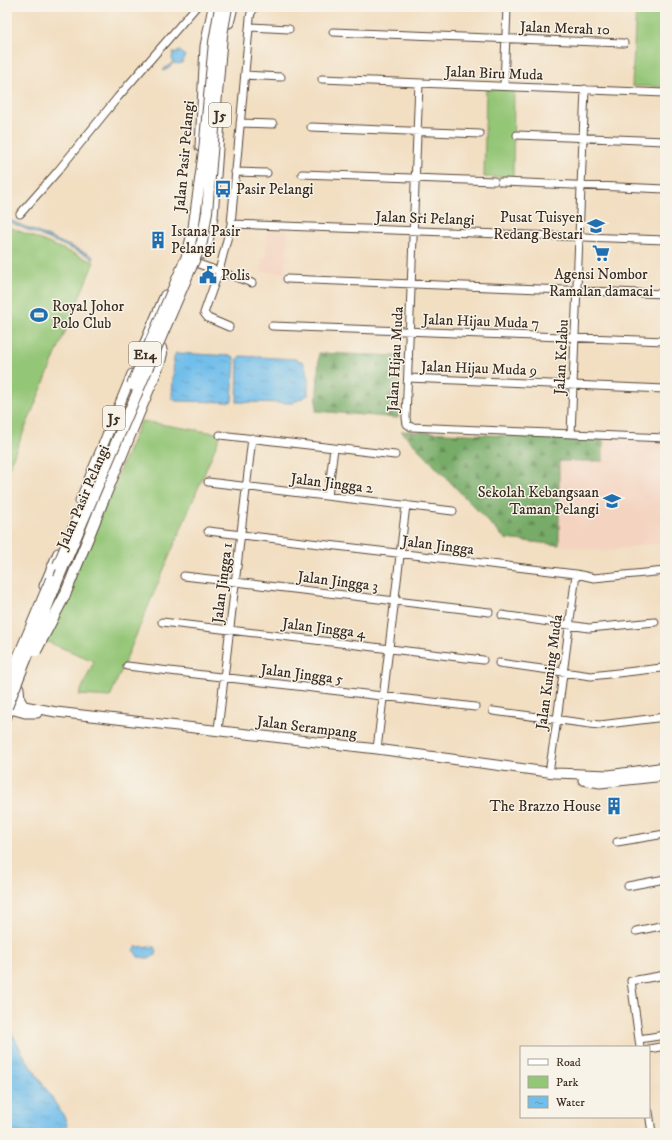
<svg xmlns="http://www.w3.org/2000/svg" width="672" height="1140" font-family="'IM FELL DW Pica',serif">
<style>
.built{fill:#f4d3c0}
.green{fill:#94c677;stroke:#68784a}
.forest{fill:url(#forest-firs);stroke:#596a43}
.water{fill:url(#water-ripples);stroke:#567484}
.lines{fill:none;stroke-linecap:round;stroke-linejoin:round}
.minor-casing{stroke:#564536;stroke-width:9}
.major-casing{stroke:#564536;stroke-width:11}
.highway-casing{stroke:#564536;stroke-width:12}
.minor{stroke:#fff;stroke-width:7}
.major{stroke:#fff;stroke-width:9}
.highway{stroke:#fff;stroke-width:10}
.highway-bridge-casing{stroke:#564536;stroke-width:12;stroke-linecap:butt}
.highway-bridge{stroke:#fff;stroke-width:10}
.labels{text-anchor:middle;stroke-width:3;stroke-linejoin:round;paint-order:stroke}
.shield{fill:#f7f3e8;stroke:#73665b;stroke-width:1}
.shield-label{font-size:14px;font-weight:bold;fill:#3b2a1e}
.street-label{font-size:15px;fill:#3b2a1e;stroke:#f7f3e8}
.poi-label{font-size:15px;fill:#3b2a1e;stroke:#f7f3e8;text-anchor:start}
</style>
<defs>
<pattern id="forest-firs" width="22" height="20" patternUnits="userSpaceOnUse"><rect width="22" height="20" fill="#77ab68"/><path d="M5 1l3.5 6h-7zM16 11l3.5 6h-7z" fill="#638b55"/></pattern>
<pattern id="water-ripples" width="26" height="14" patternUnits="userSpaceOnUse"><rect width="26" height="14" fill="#71beeb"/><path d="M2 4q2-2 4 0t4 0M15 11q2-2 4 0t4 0" fill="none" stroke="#5e9bbe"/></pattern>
</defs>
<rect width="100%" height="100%" fill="#f7f3e8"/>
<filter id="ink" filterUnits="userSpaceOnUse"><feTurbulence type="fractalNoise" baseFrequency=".025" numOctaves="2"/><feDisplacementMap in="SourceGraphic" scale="8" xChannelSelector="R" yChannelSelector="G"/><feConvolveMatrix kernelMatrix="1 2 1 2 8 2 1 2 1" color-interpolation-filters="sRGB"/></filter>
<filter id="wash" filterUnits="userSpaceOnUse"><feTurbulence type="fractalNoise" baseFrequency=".012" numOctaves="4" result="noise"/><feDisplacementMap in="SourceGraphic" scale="16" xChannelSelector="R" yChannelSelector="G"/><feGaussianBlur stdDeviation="0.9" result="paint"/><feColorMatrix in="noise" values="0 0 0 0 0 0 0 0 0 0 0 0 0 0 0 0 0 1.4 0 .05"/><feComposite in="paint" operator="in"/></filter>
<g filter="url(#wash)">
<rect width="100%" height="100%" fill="#f2dec1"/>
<path class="built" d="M267,230l21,1 -3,42 -24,-1 1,-15h4z
M559,439l106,4v99l-63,9 -43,-6z"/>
<path class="green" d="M636,7h29v80l-33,-1z
M486,89h28l-1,88h-29z
M7,226l87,36 -87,210z
M141,421l80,13 -111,263 -31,-2 15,-34 -49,-20z"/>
<path class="forest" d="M319,353l83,3 -4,62 -82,-7z
M401,431l202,9v21h-44v84l-54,-6z"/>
<path class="water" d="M180,51l5,5 -2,6 -4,2 -5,-1 -10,8 -1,-1 10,-8 -1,-4 1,-5z
M7,219l84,36 3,4h-1l-2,-2 -84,-36z
M176,353l57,3 2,4 -3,41 -3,1 -53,-1 -4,-3 2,-41z
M240,356l56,3 7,3 5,12v21l-16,8 -55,-1 1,-44z
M150,946l4,1 3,3 -1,5 -8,3 -10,-1 -4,-7 2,-3z
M7,1024l16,30 42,64 4,15h-62z"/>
</g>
<g filter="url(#ink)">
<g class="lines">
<g class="minor-casing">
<path id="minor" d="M250,27l39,2
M333,32l291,11
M245,75l36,2
M322,79l343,14
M419,83l-13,335 1,6 4,3 254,11
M504,86l3,-79
M240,123l33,1
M311,127l169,7
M517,135l148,6
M235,172l32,1
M302,174l192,7
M501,182l164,7
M20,214l37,-42 61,-75 78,-90
M231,224l434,16
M190,261l62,22
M287,279l378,15
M272,326l393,15
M229,327l-21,-9 -4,-5 15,-42 12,-47 19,-206 1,-5 4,-6
M408,378l257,11
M571,434l14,-345
M220,435l175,20
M208,482l245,29
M328,496l6,-48
M208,531l368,43 18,4 71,-7
M184,576l305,36
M502,615l87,13 66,-6
M162,622l321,38
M499,663l92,13 71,-8
M127,666l348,41
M493,711l97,13 10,1 65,-8
M218,730l34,-292
M377,749l29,-244
M549,773l8,-53 19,-146
M617,842l48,-8
M628,886l37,-7
M636,931l29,-6
M639,1039l26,-4
M640,1047l-9,-66 34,-6
M649,1049l16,-3
M649,1112l3,21"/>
</g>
<g class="major-casing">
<path id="major" d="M229,23l4,-16
M200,147l5,-101 8,-39
M202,254l6,-13 5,-24 7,-96
M143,347l22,-52
M80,501l52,-127
M44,586l14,-33
M58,593l12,-29
M19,688l1,12 4,6
M8,700l16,6 32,6 321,37 178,24 54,2 56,-8
M7,708l18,5h12
M7,716l6,-15
M583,780l17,3 65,-7"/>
</g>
<g class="highway-casing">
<path id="highway" d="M103,501l57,-139 2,-9 -1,-5"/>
</g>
<use href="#minor" class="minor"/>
<use href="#major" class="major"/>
<use href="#highway" class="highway"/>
<g class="highway-bridge-casing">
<path id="highway-bridge" d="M132,385l55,-129 6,-25 11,-80 10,-109 6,-35
M58,565l30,-72
M36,651l29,-56 38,-94
M7,684l44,-105
M7,707l52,-130 84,-198 59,-137 5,-30 15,-177 5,-28"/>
</g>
<use href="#highway-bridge" class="highway-bridge"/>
</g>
</g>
<defs>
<g id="bus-bare" transform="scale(1.38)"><path d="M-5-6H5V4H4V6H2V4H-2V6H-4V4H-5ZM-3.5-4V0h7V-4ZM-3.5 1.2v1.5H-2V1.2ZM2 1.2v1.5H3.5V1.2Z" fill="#1f6fb2" stroke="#f7f3e8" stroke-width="2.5" paint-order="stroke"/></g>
<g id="school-bare" transform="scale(1.38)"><path d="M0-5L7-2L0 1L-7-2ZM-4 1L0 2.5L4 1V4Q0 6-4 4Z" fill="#1f6fb2" stroke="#f7f3e8" stroke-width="2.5" paint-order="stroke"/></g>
<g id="building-bare" transform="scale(1.38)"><path d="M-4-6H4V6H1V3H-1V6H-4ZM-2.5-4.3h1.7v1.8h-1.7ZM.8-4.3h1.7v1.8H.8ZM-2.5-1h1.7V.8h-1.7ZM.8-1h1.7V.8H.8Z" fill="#1f6fb2" stroke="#f7f3e8" stroke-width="2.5" paint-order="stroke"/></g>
<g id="supermarket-bare" transform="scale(1.38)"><path d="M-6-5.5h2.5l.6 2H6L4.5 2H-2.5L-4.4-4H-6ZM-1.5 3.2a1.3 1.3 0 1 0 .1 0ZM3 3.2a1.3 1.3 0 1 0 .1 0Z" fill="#1f6fb2" stroke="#f7f3e8" stroke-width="2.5" paint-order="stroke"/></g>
<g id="civic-bare" transform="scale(1.38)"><path d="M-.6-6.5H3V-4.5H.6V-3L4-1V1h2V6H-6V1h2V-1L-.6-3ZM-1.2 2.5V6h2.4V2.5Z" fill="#1f6fb2" stroke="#f7f3e8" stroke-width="2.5" paint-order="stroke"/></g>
<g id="stadium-bare" transform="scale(1.38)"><path d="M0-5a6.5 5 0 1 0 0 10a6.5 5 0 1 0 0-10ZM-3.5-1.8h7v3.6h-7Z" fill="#1f6fb2" stroke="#f7f3e8" stroke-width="2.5" paint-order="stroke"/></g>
</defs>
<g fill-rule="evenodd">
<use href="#bus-bare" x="223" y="189"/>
<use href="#school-bare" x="596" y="226"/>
<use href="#building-bare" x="158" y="240"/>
<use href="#supermarket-bare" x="601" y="253"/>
<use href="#civic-bare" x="208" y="275"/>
<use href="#stadium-bare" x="39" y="315"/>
<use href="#school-bare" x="612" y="501"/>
<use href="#building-bare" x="614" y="806"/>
</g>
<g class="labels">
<g class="shield">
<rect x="209" y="103" width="22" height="24" rx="3"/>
<rect x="129" y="342" width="32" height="24" rx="3"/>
<rect x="103" y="406" width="22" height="24" rx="3"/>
</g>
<g class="shield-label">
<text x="220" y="120">J5</text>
<text x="145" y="359">E14</text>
<text x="114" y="423">J5</text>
</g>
<g class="street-label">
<text transform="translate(565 28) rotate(2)" y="5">Jalan Merah 10</text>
<text transform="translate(494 73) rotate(2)" y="5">Jalan Biru Muda</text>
<text transform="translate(184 156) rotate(-85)" y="5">Jalan Pasir Pelangi</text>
<text transform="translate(425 218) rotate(2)" y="5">Jalan Sri Pelangi</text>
<text transform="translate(481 321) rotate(2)" y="5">Jalan Hijau Muda 7</text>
<text transform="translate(561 357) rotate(-87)" y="5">Jalan Kelabu</text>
<text transform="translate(395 359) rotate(-87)" y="5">Jalan Hijau Muda</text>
<text transform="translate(479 368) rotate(2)" y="5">Jalan Hijau Muda 9</text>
<text transform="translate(332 483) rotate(7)" y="5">Jalan Jingga 2</text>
<text transform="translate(83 497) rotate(-67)" y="5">Jalan Pasir Pelangi</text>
<text transform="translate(438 545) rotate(7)" y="5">Jalan Jingga</text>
<text transform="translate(338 581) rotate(7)" y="5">Jalan Jingga 3</text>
<text transform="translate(222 583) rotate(-83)" y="5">Jalan Jingga 1</text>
<text transform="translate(324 628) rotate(7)" y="5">Jalan Jingga 4</text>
<text transform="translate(549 672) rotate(-82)" y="5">Jalan Kuning Muda</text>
<text transform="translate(302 674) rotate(7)" y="5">Jalan Jingga 5</text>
<text transform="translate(307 727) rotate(7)" y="5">Jalan Serampang</text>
</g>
<g class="poi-label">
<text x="236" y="194">Pasir Pelangi</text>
<text x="583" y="222" text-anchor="end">Pusat Tuisyen<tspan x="583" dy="17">Redang Bestari</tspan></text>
<text x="171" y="236">Istana Pasir<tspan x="171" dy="17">Pelangi</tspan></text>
<text x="601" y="279" text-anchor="middle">Agensi Nombor<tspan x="601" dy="17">Ramalan damacai</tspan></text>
<text x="221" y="280">Polis</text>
<text x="52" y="311">Royal Johor<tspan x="52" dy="17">Polo Club</tspan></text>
<text x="599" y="497" text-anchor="end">Sekolah Kebangsaan<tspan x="599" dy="17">Taman Pelangi</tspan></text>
<text x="601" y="811" text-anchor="end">The Brazzo House</text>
</g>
</g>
<rect width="672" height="1140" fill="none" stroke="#f7f3e8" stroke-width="24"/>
<rect x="520" y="1046" width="130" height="72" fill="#f7f3e8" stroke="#aca397"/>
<rect x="528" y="1059" width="20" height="6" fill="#ffffff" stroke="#aca397"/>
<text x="556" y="1066" font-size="12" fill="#3b2a1e">Road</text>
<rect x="528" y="1076" width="20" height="12" fill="#94c677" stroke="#aca397"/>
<text x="556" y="1086" font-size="12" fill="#3b2a1e">Park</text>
<rect x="528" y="1096" width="20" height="12" fill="url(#water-ripples)" stroke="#aca397"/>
<text x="556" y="1106" font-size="12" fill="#3b2a1e">Water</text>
</svg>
